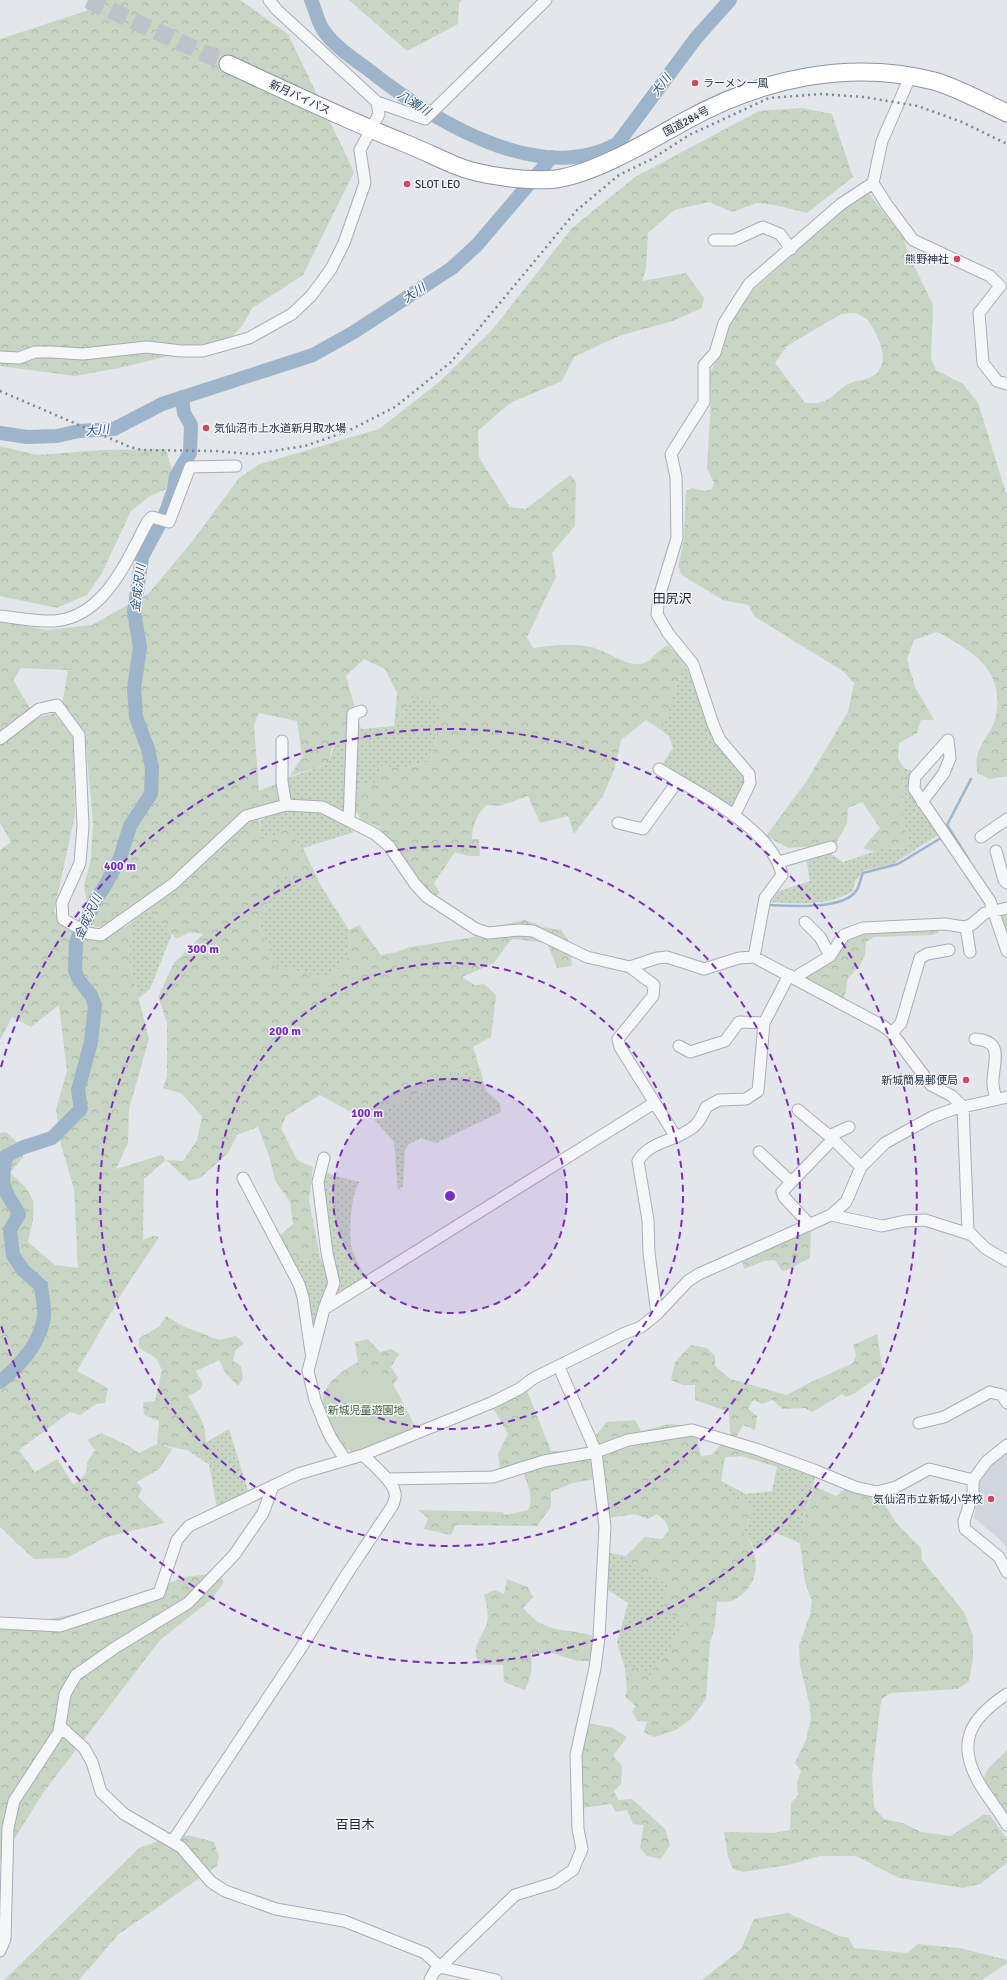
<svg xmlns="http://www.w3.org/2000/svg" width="1007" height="1980" font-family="Signika,'Noto Sans JP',sans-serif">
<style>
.built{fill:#d1d5dd}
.grass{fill:url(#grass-dots)}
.forest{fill:url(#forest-crowns);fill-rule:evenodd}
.park{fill:#c8d5c4}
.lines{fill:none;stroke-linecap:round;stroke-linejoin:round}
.stream{stroke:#9eb4cb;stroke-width:2.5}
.river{stroke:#9eb4cb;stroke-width:14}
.highway-tunnel{stroke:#bec2ca;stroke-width:17;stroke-dasharray:17 8;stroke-linecap:butt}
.minor-casing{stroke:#a8adb6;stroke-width:13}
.highway-casing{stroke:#8a94a2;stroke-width:19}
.minor{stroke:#f6f7f9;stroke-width:11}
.highway{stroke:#fff;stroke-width:17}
.rail{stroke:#7c8695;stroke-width:2.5;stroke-dasharray:2 4;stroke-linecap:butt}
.ring{fill:none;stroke:#7b2cbf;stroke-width:2;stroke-dasharray:7 5}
.poi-dot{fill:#d0475e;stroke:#f3f5f8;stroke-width:1.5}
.labels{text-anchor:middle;stroke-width:3;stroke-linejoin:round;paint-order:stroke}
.poi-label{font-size:11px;fill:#2a3444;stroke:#f3f5f8;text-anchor:start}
.street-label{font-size:11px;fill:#2a3444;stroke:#f3f5f8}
.park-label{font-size:11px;fill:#3f6037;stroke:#f3f5f8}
.water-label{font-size:12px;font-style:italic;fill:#335378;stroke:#f3f5f8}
.quarter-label{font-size:13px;fill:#1c2535;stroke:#f3f5f8}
.centre{fill:#7b2cbf;stroke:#f3f5f8;stroke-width:2}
.ring-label{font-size:12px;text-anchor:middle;font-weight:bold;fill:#7b2cbf;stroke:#f3f5f8;stroke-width:3;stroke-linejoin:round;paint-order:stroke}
</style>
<defs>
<pattern id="grass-dots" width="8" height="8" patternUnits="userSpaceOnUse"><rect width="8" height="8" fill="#c8d5c4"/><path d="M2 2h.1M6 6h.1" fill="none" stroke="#acb7aa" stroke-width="1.8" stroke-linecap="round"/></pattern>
<pattern id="forest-crowns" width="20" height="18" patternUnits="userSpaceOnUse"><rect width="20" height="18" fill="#c8d5c4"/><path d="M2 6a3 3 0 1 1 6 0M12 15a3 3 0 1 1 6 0" fill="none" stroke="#acb7aa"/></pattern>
</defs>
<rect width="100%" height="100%" fill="#e3e6eb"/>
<path class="built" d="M1007,1449v101l-3,-7 -30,-25 4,-37 8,-15z"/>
<path class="grass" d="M685,663l33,85 25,26 1,9 -15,27 -68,-44 12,-18 -4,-12 -8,-6z
M414,696l28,9 -9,46 -5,11 -26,6 -22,-2 -2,16 -24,4v-52l7,-5 33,-3z
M349,737l-1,50 -5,1 5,9 -2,19 -57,-14 -4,-23 43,-15 6,-17z
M904,768l8,3 2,28 24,36 -45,29 -28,6 -10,11 -2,10c-23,15 -55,13 -82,11l2,-9 37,-12 -4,-24 21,-6 16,11 42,-14 25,1 -8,-35z
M285,808l38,1 31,23 -51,16 -17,-19 -25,14 -1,-23z
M284,873l38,15 27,42 1,25 -23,24 -51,-13 -17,-42 17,-44z
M144,907l22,19 6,8 -22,55 -11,9 -10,-38 2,-37z
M480,1069l6,22 14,12 1,9 -65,31 -15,-5 -12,6 -4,6 -2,36 -5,4 -4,-48 -23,-26 54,-26 28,-19z
M324,1171l11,5 25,6c-9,9 -12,54 -8,67 3,9 9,19 13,28l-33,23 -10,-117z
M288,1254l17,6 15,-3 9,22 -15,66z
M229,1429l20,65 -32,14 -8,-44 -6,-3 2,-18z
M781,1463l35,11 -12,44 -4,25 -24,-10 -11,11 -11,6 -2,-6 -8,-12 6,-14 -18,-19 -11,-18 25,13 26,-3 5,-24z
M600,1551l26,5 10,15 31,12 2,4 -4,9 21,25 -1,5 -35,50 -13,-8 -12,1 -8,-27 11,-39 -22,-14z"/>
<path class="forest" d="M94,0h146l48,34 66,138 -51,103 -51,33 -9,17 -16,17 -108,26 -44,8 -75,-10v-327l86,-28z
M349,0h113l-3,3 -1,21 -51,27z
M802,108l30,6 21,63 -46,36 -32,-8 -18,-2 -25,9 -23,-10 -35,8 -26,23 -2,36 -4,12 44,-8 18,25 -2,10 -29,13 -54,15 -45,21 -12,24 -52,22 -32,28 1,26 31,50 16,2 44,-34 6,7 -1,44 -23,27 4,24 -29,60 6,11c20,-3 38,-5 58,-1 15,3 41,24 55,15 8,-4 10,-11 22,-17l17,18 -24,67 -15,-10 -25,20 -7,30 -11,26 -29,38 -6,-18 -28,7 -12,-27 -28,10 -14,-1c-9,11 -14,19 -14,34h7l1,17h-12l-13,-4 -21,31 6,10 -7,4 -15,-15 -39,-55 -18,-7 -18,-32 34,-6 3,-16 22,2 26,-6 5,-11 9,-46 -28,-9 -20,30 3,-33 -12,-24 -21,-10 -18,17 15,53 -29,19 -4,16 -38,12 12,-19 -5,-36 -38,-8 -5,12 5,66 17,-7 4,18 -26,6 -87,73 -65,47 -10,-3 -8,-38 7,-29 2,-34 -8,-91 -23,-28 6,-35 -47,-2 -8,12 23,38 18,-5 19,24 2,77 -21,98 30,25 23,-1 24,-13 -2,37 20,79 -20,70 -1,34 -12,26 45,-14 5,5 17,1 14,-21 5,-24 -21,-23 -18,-5 4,-12v-54l-9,-25 16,-34 29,-29 -13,-2 -14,7 -10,-13 -22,-19 114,-94 4,28 24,-12 17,19 19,40 -38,-15 -8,7 -17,44 17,42 51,13 23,-24 -1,-25 10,-5 22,30 16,-3 13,-5 64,-10 23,-11 27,-6 11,3 7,4 19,3 8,11 3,25 -15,2 -10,-25 -34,-4 -4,3 -15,21 -32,14 13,8 9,-1 12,11 -5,42 -18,10 7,22 -27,2 -28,19 -54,26 -22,-5 -29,-16 -34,21 -5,12 16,32 16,7 -4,34 11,56 -15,3 -17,-6 -9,-18 14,-12 -3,-22 -15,-22 -6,-24 -11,-29 -21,8 -9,18 -28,25 -11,3 -23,-21 -22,19 -1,61 9,-4 7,1 -35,53 -47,81 31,17 -3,15 -9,1 -16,11 -10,-3 -51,38 16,22 22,-13 17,26 11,-10 3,-14 7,-11 -8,-10 14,-7 26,12 12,8 18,-9 2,-23 -15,-6 -1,-13 12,-1 7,-31 -6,-12 -17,-10v-10l20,-11 7,-11 19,11 34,13 17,-4 8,7 -9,8 -2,10 8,5 2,13 -5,7 -12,-12 -7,-14 -23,11 7,13 -3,6 -12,6c15,24 22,36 15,65l-16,-11 -25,-5 10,4 -13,20 -22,13 5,7 -4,8 27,26 -59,14 -39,21 -33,1 -34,-32v-394l6,-1 11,10 6,15 -13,16c30,24 26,34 18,69l27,23 23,3 -4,-79 -13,-44 -5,-36 11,-38 -8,-66 -28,22 -19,-10 -12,23v-190l11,-8 -11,-19v-202l46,9 46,-5 57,-32 42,-50 48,-65 21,-14 119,-35 59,-46 55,-54 79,-101 63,-51 124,-66z
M868,192l36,47 4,14 25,52 -2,53 5,12 27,14 15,19 29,93v280l-17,3 -13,-6c0,-5 -1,-11 0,-16 2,-11 13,-25 18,-36 12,-49 -21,-70 -58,-89l-23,8 -7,19 8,28 19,33h-13l-4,13 -18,10 -1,15 6,10 -2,46 8,35 -25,-1 -10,4 -12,-4 17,-20 -18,-26 -14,6 -1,15 -12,22 -47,3 -22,-12 40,-54 42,-70 6,-29 -11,-12 -88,-54 -7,-12 -25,-5 -41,-25 -4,-9 6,-26 2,-49 6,-3 12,3 8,-2 2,-6 -7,-15 4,-71 -1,-24 7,-14 11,-34 25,-35 87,-78zM856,313c4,3 11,5 13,9 9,12 21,39 8,51 -8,8 -20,6 -29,11 -17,12 -20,21 -43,19l-30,-40 12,-17 54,-32z
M0,446l37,9 64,-5 65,-1 6,22 -6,18 -16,7 -19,15 -29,62 -15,22 -30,13 -57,-12z
M938,930v3l-6,2 -58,2 -8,5 -1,12 -5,12 -12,12 -4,23 -39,-21 -1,-4 50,-43z
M811,1228l-1,30c-10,4 -18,12 -28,13l-7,-11 -11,1 -20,8 -2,-11z
M877,1334l6,39 -28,20 -9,4 -4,-3 -30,18 -7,-4 -22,1 -11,-9 -10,4 -9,-4 -5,9 9,7 -2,14 -12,-5 -7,12 -6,-2 -1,-23 -34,-12v-15h-12l-12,-5 4,-18 16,-17 16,3 8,8v10l15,13 57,16 18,-10 48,-22 3,-8 -3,-10z
M368,1339l12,13 11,-3 8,5 -8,13 7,11 -11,15 -30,54 -21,6c-16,-46 -27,-64 22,-91l-3,-20z
M526,1388l25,63 42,-1 2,29 -22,4 -22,9v15l-14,19 -81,-1 -5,10 -27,-6 4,-11 -10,-8 85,2 1,3 24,-5c8,-15 -5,-32 -7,-47l-21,6 -2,-15 10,-20 -16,-28z
M635,1420l6,11 29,-7 17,2 10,12 4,18 11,-1 9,-11 20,5 40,14 -4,4 -36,-11 -16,1 -4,24 11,18 5,3 6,-1 8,6 -1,11 -6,14c16,23 18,50 -8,67 -5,3 -13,3 -19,3l-2,24 -5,17 -4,56 -15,20 -15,11 -21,7 -11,-4 3,-11 -10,-1 -5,-9 4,-6 -11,-9 2,-7 -2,-21 12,-1 13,7 35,-49 1,-5 -23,-10 2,-15 4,-9 -2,-4 -31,-12 -10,-15 19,-19 17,2 7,-9 -4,-9 -8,-7 -9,5 -13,-5 -27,4 -14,-79 2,-4 11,-13z
M814,1486l22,10 11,-9 32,9 18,28 24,24 1,12 42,52 9,24v22l-4,23 -11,8 -68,4 -9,7 -9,76 2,31 10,12 19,4 18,9 30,4 32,-21h7l17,24v24l-27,21 -17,4 -64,-10 -43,-22h-36l-32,9 -45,7 -10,-3 -5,-12 -4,-25 49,1 17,-3 1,-27 7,-8 -1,-12 4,-12 -6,-8 11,-23 5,-22 -3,-20 -8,-32 -1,-20 11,-32 2,-13 -7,-19 -5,-39 4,-25z
M217,1573l7,9 -12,17 -52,41 -117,153 -43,69v-233l89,-18 97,-34z
M507,1579l21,8 5,10 -10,11c5,5 11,12 17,15 16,9 36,7 54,13l-4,25h-13l-25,-8 -21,1c2,15 0,23 -6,36l-21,-8 -1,-17 -24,-1c-9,-18 3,-25 8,-41 2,-11 0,-18 -3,-28l10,-5 10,4z
M588,1723l25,5 14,9 -14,19 9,10 -1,18 -7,7 4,9 14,-1 33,30 5,16 -9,14 -14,-3 -7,-8 4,-23 -11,-1 -6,-14 -11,2 -5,-8 -30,4 -2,-57z
M1007,1750v70l-24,-39 5,-12z
M178,1834l13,2 23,6 5,15 -2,9 -98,68 -40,46h-75l135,-132z
M788,1913l51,23 9,1 6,11 53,5 11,-9 41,4 48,12v3l-25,17h-280l39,-31 13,-30z"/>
<path class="park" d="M1007,909v37l-10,-33z
M379,1373l13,9 25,48 -65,24 -24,-40 -1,-11 12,-21 20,-7z"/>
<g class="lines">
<path class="stream" d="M969,860l-22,-35 24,-46
M769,905c22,1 74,5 87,-14 4,-5 4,-12 7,-18l35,-9 43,-26"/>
<path class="river" d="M311,0c5,10 6,22 13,31 11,16 30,28 46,40 61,48 170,117 248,72l78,-105 34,-38
M0,433l27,4 30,-1 22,-5 35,-2 48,-25 151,-49 41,-23 98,-64 25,-23 75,-88
M0,1382c20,-17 40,-38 44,-65 1,-9 -2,-21 -3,-31l-18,-16 -10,-15 -3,-25 9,-16c-16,-27 -19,-26 -13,-58l18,-9 28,-9 29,-29 -3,-19 13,-48 4,-37 -4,-10 -12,-15 -4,-9 1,-29 19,-41 11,-17 14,-26 10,-32 21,-32 1,-26 -4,-19 -12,-32 -2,-28 6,-42 -6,-35 8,-55 24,-45 8,-23 2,-13 14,-23 1,-28 -7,-12 -2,-16"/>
<path class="highway-tunnel" d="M88,0l140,64"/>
<g class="minor-casing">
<path id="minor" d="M910,77l-28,64 -9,42 14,22 26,35 77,36 10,10 -21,27 4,50 14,18 10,3
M377,102l48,17 121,-119
M714,240h20l29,-13 17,7 11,15
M0,357l19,1 16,-6h16l32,2 64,-7 34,4h22l46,-13 43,-24 19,-18 20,-27 13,-26 21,-60 -5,-33 19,-36 -2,-12 -100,-92 -8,-10
M0,616c18,2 38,6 55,5 51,-5 72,-62 93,-100l4,-4 17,5 21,-55 46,-1
M0,739l39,-30 18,-4 22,30 4,91 -3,37 -18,40 1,16 24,14 14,2 72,-51 73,-68 40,-11 36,2 53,27 14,12 26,38 12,13 49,32 12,4 31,-3 14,1 54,26 43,10 27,-9 10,-1 37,12 35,-11 15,-1 129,69 9,7 39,52 21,11 11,11 5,124 17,17 22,13
M282,741v41l4,23
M659,769c39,24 113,59 123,106l-17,23 -11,59
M922,802l22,-29 6,-15 -2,-18 -33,37 -1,12 76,112 17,50
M734,816l16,-33 -1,-9 -29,-34 -7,-16 -20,-60 -25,-31 -11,-19 2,-17 18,-59 -1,-61 -5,-23 33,-52v-37l11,-12 9,-30 25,-39 92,-80 32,-21
M349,821l4,-107 8,-3
M618,823l25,6 32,-44 7,-2
M981,837l26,-18
M996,851l8,29 3,3
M779,862l52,-15
M805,922l15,15 10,19
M966,927l4,25
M630,967l24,18 -1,11 -35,43 2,8 56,90c17,-8 23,-12 30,-30l13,-7 27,-1 12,-8 6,-68 25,-48
M794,978l36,-22 14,-21 19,-7 82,-4 19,3 7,-2 14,-12 22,-5
M892,1033l9,-10 19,-65 7,-4 22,-4
M975,1039c29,2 19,21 18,41 -1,6 2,13 3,19
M679,1046l11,6 35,-11 14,-19 25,1
M798,1110l35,29
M829,1136l20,-9
M759,1152l31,29
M324,1158l-6,24 9,71 7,30 -10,26 -16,62 7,29 9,23 7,15 14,21
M243,1178l56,106 4,13 8,55
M831,1215l51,11 23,-5 20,-1 47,15
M810,1225l-26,-28 -2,-5 51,-53 28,28
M324,1309l330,-206
M657,1314l-8,-61 -1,-33 -10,-59c8,-14 23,-18 38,-24
M919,1423l25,-6 46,-25 12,3 5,8
M1007,1445l-20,16 -14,19v13l-9,28 1,8 34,28 8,15
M388,1479l105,-2 51,-16 52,-9 -37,-85
M0,1623l60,3 99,-33 18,-53 12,-14 109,-52 65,-19 128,-52 28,-14 15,-11 89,-44 18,-7 16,-13 31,-33 11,-7 132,-59 15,-13 15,-35 24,-24 47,-26 22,-8 53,-12
M1007,1694c-38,25 -52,50 -26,92 8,13 18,25 26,39
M60,1726l24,22 8,14 9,30 23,22 57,33 30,35 14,9 51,18 68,12 81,32 15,14 -6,5 -4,8
M172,1842l129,-194 44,-71 48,-72c1,-3 3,-9 2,-12 -2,-12 -23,-29 -32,-38
M0,1951l5,-12 3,-111 6,-27 45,-69 6,-38 11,-19 40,-28 72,-44 46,-48 29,-42 10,-27
M496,1980l-56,-13 75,-72 39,-12 19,-13 9,-21 -4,-20 -2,-74 19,-87 4,-31 6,-110 -9,-75 32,-12 64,-10 67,20 55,20 41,17 22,5 19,-5 33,-18 44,11"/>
</g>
<g class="highway-casing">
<path id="highway" d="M228,64c59,27 118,56 179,80 17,7 33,15 50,22 24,10 73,16 99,13 40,-6 93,-38 129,-58 75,-42 164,-62 249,-40 22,6 51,22 73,32"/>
</g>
<use href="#minor" class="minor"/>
<use href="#highway" class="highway"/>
<path class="rail" d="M0,391l130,56 12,3 73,1 38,3 52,-8 43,-15 47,-24 56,-45 126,-152 42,-35 33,-16 37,-24 80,-37 52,-4 43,3 54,9 44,16 45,22"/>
</g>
<circle cx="450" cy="1196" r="117" fill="#7b2cbf" fill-opacity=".12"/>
<g class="ring">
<circle cx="450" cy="1196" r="117"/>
<circle cx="450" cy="1196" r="233"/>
<circle cx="450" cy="1196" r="350"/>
<path d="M1 1067A467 467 0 1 1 1 1325"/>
</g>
<g class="poi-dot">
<circle cx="695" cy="83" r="4"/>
<circle cx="407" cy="184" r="4"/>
<circle cx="957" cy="259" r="4"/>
<circle cx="206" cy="428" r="4"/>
<circle cx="966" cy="1080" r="4"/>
<circle cx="991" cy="1499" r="4"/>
</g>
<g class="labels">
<g class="poi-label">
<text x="703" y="87">ラーメン一風</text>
<text x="415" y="188">SLOT LEO</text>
<text x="949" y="263" text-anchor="end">熊野神社</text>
<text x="214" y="432">気仙沼市上水道新月取水場</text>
<text x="958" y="1084" text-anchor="end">新城簡易郵便局</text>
<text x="983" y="1503" text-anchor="end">気仙沼市立新城小学校</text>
</g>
<g class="street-label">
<text transform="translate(300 97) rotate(25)" y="4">新月バイパス</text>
<text transform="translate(686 121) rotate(-28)" y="4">国道284号</text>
</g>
<g class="park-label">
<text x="366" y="1414">新城児童遊園地</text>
</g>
<g class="water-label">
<text transform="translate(661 85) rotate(-53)" y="4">大川</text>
<text transform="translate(414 103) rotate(32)" y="4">八瀬川</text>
<text transform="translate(414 293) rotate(-33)" y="4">大川</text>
<text transform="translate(97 430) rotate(-6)" y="4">大川</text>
<text transform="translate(138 588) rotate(-83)" y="4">金成沢川</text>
<text transform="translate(88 917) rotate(-65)" y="4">金成沢川</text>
</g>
<g class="quarter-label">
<text x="672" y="603">田尻沢</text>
<text x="355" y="1829">百目木</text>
</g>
</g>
<circle cx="450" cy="1196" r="6" class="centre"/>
<g class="ring-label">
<text x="120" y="870">400 m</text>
<text x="203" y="953">300 m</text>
<text x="285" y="1035">200 m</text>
<text x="367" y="1117">100 m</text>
</g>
</svg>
